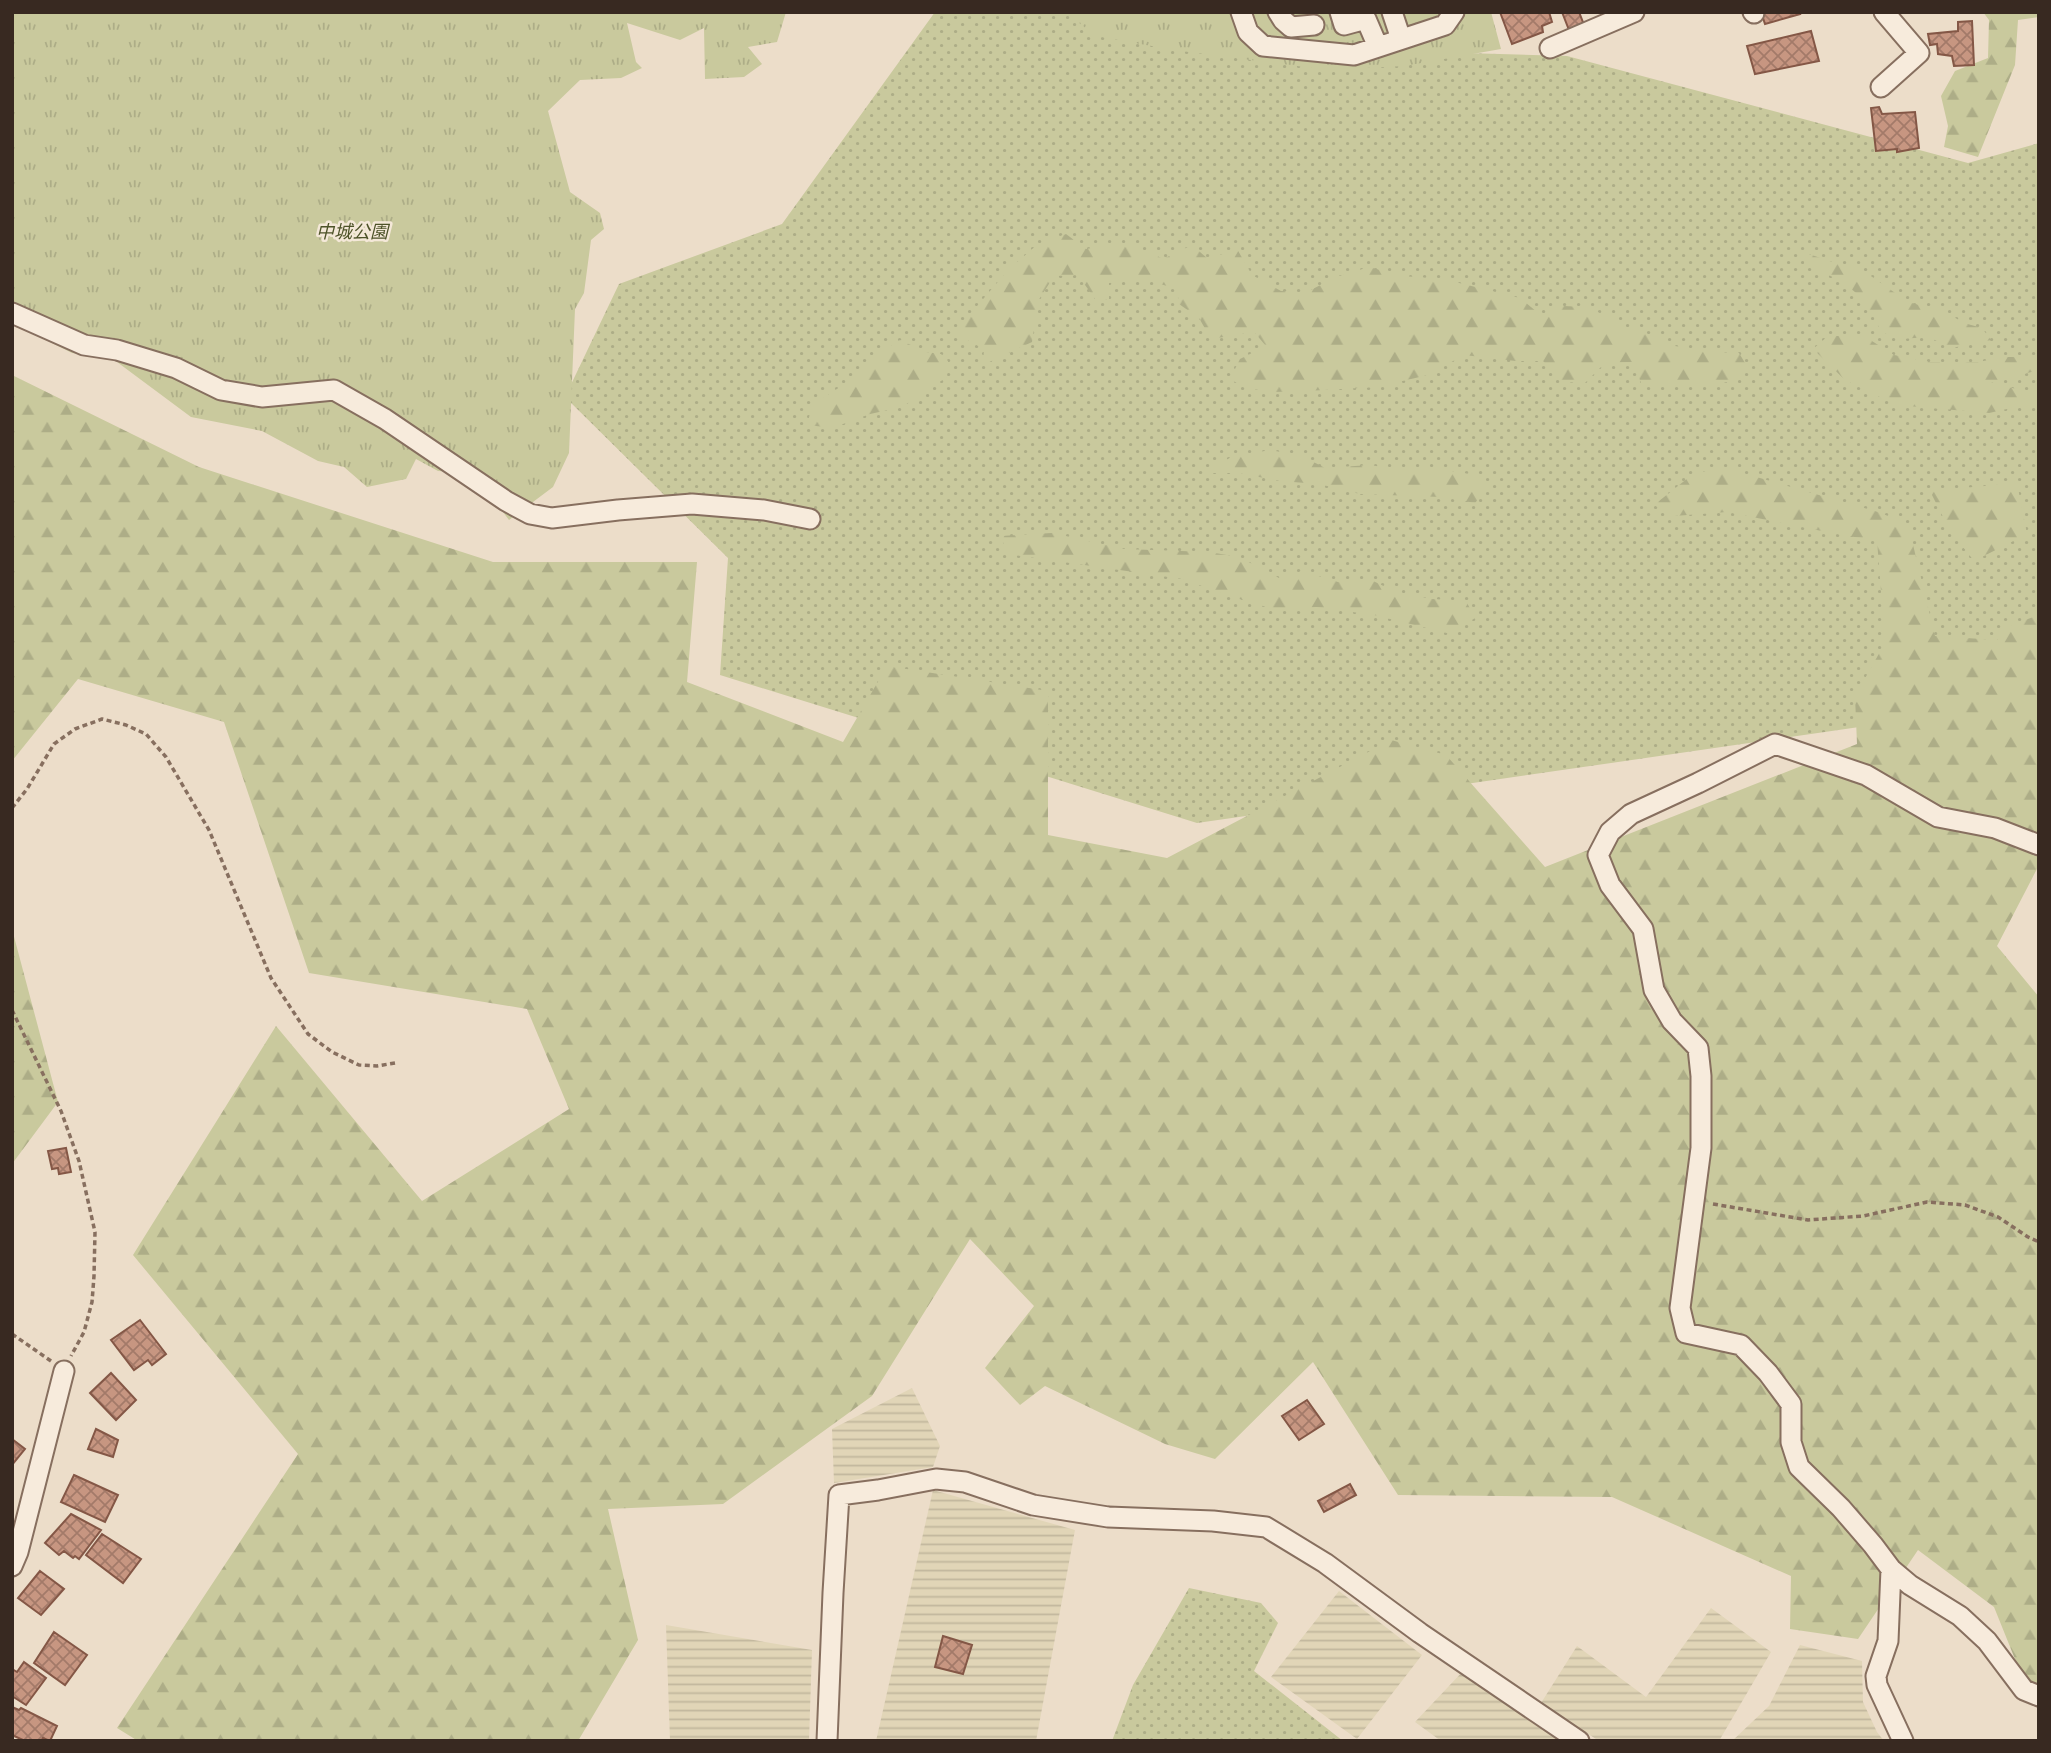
<svg xmlns="http://www.w3.org/2000/svg" width="2051" height="1753" font-family="'IBM Plex Serif','Noto Sans JP',serif">
<style>
.farmland{fill:url(#farmland-rules)}
.grass{fill:url(#grass-dots)}
.forest{fill:url(#forest-firs)}
.park{fill:url(#park-tufts)}
.building{fill:url(#building-cross-hatch);stroke:#845746;stroke-width:2}
.lines{fill:none;stroke-linecap:round;stroke-linejoin:round}
.minor-casing{stroke:#876f5f;stroke-width:23}
.path{stroke:#876f5f;stroke-width:3.5;stroke-dasharray:5 3.5;stroke-linecap:butt}
.minor{stroke:#f7ebdc;stroke-width:19}
.labels{text-anchor:middle;stroke-width:5;stroke-linejoin:round;paint-order:stroke}
.park-label{font-size:18px;font-style:italic;fill:#4e5329;stroke:#f4e8d8}
</style>
<defs>
<pattern id="farmland-rules" width="6" height="5" patternUnits="userSpaceOnUse" patternTransform="scale(1.75)"><rect width="6" height="5" fill="#e1d5b7"/><path d="M0 2.5h6" fill="none" stroke="#c2b79d"/></pattern>
<pattern id="grass-dots" width="8" height="8" patternUnits="userSpaceOnUse" patternTransform="scale(1.75)"><rect width="8" height="8" fill="#c9c99d"/><path d="M2 2h.1M6 6h.1" fill="none" stroke="#adad87" stroke-width="1.8" stroke-linecap="round"/></pattern>
<pattern id="forest-firs" width="22" height="20" patternUnits="userSpaceOnUse" patternTransform="scale(1.75)"><rect width="22" height="20" fill="#c9c99d"/><path d="M5 1l3.5 6h-7zM16 11l3.5 6h-7z" fill="#adad87"/></pattern>
<pattern id="park-tufts" width="24" height="20" patternUnits="userSpaceOnUse" patternTransform="scale(1.75)"><rect width="24" height="20" fill="#c9c99d"/><path d="M3 7l-1-3M5 7V3M7 7l1-3M15 17l-1-3M17 17v-4M19 17l1-3" fill="none" stroke="#adad87"/></pattern>
<pattern id="building-cross-hatch" width="8" height="8" patternUnits="userSpaceOnUse" patternTransform="scale(1.75)"><rect width="8" height="8" fill="#c79681"/><path d="M0 0l8 8M0 8l8-8" fill="none" stroke="#a37a69"/></pattern>
</defs>
<rect width="100%" height="100%" fill="#ecddc9"/>
<path class="farmland" d="M912,1388l28,58 -7,21 -99,16 -2,-54z
M933,1490l142,40 -39,211h-160z
M1339,1591l83,64 -65,84 -86,-62z
M1711,1608l60,44 -52,89h-120l-58,-38 36,-57 69,51z
M666,1625l146,25 -3,91h-139z
M1800,1645l62,16 1,41 14,30 7,9h-152l37,-35z
M1465,1669l98,68 -2,4h-120l-26,-19z"/>
<path class="grass" d="M935,12h138l75,32 419,12 401,107 71,-20v558l-842,122 -477,-148 8,-117 -163,-161 54,-113 163,-60z
M1189,1588l72,15 17,20 -24,48 89,70h-231l21,-56z"/>
<path class="forest" d="M1983,12h56v5l-21,3 -3,45 -37,92 -34,-10 4,-21 -7,-30 14,-25 33,-13 1,-38z
M1066,234l20,15c33,-5 47,-6 77,10l29,-14 16,14 29,-10 15,26 29,16 24,2 31,-16 33,-10 33,9 41,3 77,19 23,19 20,-11 23,1 23,10 12,14h20l34,15 37,6 27,1 6,10 -7,17c-33,7 -63,7 -96,5l-10,-23 -27,1 -20,20 -22,-1 -20,-21h-27l-52,-6 -36,20 -51,12 -71,4 -33,1 -28,-4 -15,-9 10,-20 26,-13 -12,-14 -43,7 -12,-21 -20,-14 -2,-15 -30,-9 -38,3v17l-14,-1 -17,-24 -24,1 -16,25 -6,41 -49,23 1,-16 -30,-16 54,-63 30,-26z
M1806,253l23,8 29,6 50,35 37,10 19,11 18,5 9,12 -39,8 -24,-11 -28,2 -19,-7c-17,-42 -37,-51 -77,-68z
M1828,336h36l30,19 36,7h48l27,-5h33l1,13 -48,13 34,8 14,-3v14l-50,11 -93,-8 -51,-25 -32,-31z
M900,340l26,12 15,2 7,7 -1,16 -45,30 -32,7 -27,10 -18,3 -18,-2 4,-15 12,-12 37,-24 24,-24z
M12,375l187,92 294,95h204l-10,120 156,60 44,-76 161,25v144l119,23 224,-118 55,15 99,112 312,-123 -2,-48 30,-53 -8,-103 -30,-4 -120,-24 -53,4 -20,-11 34,-27 30,-12 160,46 30,12 27,112 62,4 12,-14 30,-11v250l-42,81 42,51v687l-16,-5 -29,-72 -76,-57 -60,89 -68,-10 1,-53 -179,-79 -214,-2 -85,-133 -98,97 -50,-15 -120,-58 -25,19 -35,-37 49,-62 -64,-67 -98,157 -149,108 -115,5 30,131 -60,101h-440l-21,-13 181,-274 -165,-199 143,-229 146,175 147,-92 -42,-100 -218,-36 -85,-251 -146,-43 -66,82z
M1271,450l33,7 21,11 45,-3 36,6 28,-3 41,7 11,15 -11,13 -34,-6 -81,-3 -41,-10 -39,-3 -42,-8h-34l29,-17z
M2017,483l10,51 -53,27 -25,-32 -19,-38z
M1052,533l72,16 85,3 30,5 40,21 23,-7 36,11 31,-3 27,13 36,7 34,2 9,17 -24,16 -77,-19 -58,-8 -36,4 -54,-16 -43,-16 -176,-25 -6,-18z
M12,929l46,173 -46,62z"/>
<path class="park" d="M12,12h774l-9,30 -29,5 14,17 -18,13 -39,2 -1,-51 -24,12 -53,-17 9,39 6,6 -21,10 -41,2 -32,31 22,81 30,21 4,16 -13,11 -7,53 -9,16 -6,144 -16,34 -44,33 -28,-37 -11,-10 -32,-2 -22,-12 -10,20 -39,8 -23,-20 -26,-6 -56,-30 -71,-14 -78,-58 -41,-6 -60,-30z
M1065,12h426l10,37 -97,17 -76,4 -154,-20 -78,-14z"/>
<path class="building" d="M1500,12h49l3,10 -10,4 1,6 -31,12z
M1562,12h17l5,13 -15,5z
M1761,12h38l1,2 -35,10z
M1972,21l2,44 -20,1 -2,-10 -14,-2 -1,-10 -7,1 -2,-11 30,-3v-9z
M1811,31l8,30 -64,13 -8,-28z
M1879,107l3,7 33,-2 4,36 -22,4v-3l-21,2 -5,-43z
M66,1148l5,24 -12,2 -1,-6 -6,1 -4,-18z
M140,1320l26,34 -14,11 -4,-5 -14,10 -23,-30z
M111,1373l25,27 -20,20 -26,-27z
M1307,1400l17,24 -25,16 -17,-24z
M96,1429l22,11 -5,17 -25,-8z
M12,1439l13,10 -13,16z
M74,1475l44,20 -13,27 -44,-20z
M1350,1484l6,11 -32,17 -6,-11z
M71,1514l30,16 -22,29 -4,-3 -2,2 -9,-7 -5,4 -14,-12z
M102,1534l39,25 -18,24 -37,-28z
M40,1571l24,18 -23,26 -23,-17z
M54,1632l33,23 -22,30 -31,-22z
M943,1636l29,9 -9,29 -28,-7z
M24,1662l22,16 -20,27 -14,-9v-27l5,3z
M12,1707l7,3 2,-2 36,18 -7,15 -7,-3 -2,3h-16l-13,-6z"/>
<g class="lines">
<g class="minor-casing">
<path id="minor" d="M1241,12l7,20 15,14 91,9 91,-30 9,-13
M1278,12l5,8 8,7 23,-2
M1340,12l4,13 22,-6 12,28
M1392,12l9,27
M1753,12l1,1
M1550,48l84,-36
M1881,87l38,-34 -35,-41
M12,313l72,32 33,5 59,18 45,22 41,7 72,-7 51,29 121,82 24,13 22,4 66,-8 74,-6 72,6 46,9
M2039,845l-44,-17 -57,-11 -72,-42 -91,-31 -77,39 -67,31 -21,18 -12,23 12,30 33,44 11,61 18,31 26,27 3,28v72l-21,160 6,25 55,12 27,28 23,31v38l8,25 42,41 32,37 18,24 19,16 50,31 27,25 37,49 15,6
M12,1566l6,-14 46,-181
M1891,1569l-3,72 -12,35 1,9 26,56
M827,1741l6,-148 6,-98 39,-5 58,-11 29,3 68,23 75,12 105,4 53,6 59,36 95,70 159,108"/>
</g>
<path class="path" d="M12,808l15,-19 27,-45 21,-15 27,-10 24,6 20,9 20,23 43,73 62,148 37,56 24,18 27,13 18,1 18,-3
M12,1010l49,101 18,50 16,71 -1,44 -2,26 -8,30 -13,24
M1713,1204l95,16 55,-4 64,-14 38,3 33,12 30,20 11,5
M12,1334l39,27"/>
<use href="#minor" class="minor"/>
</g>
<g class="labels">
<g class="park-label">
<text x="352" y="238">中城公園</text>
</g>
</g>
<rect width="2051" height="1753" fill="none" stroke="#382921" stroke-width="28"/>
</svg>
